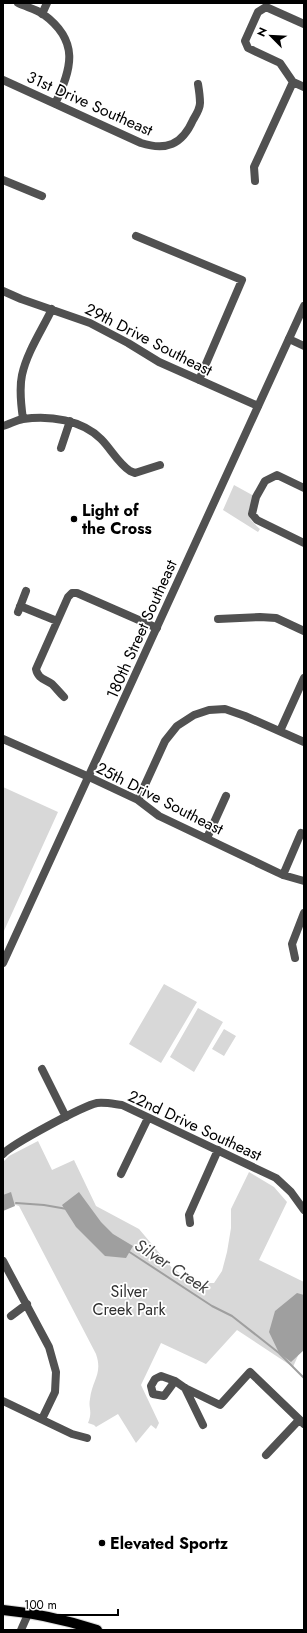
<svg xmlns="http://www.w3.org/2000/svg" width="307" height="1633" font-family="Jost,sans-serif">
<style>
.green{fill:#d8d8d8}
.water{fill:#9f9f9f}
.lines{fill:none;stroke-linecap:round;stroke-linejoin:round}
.stream{stroke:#9f9f9f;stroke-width:2}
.primary-casing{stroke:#dbdbdb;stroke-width:12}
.minor{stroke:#515151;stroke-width:8}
.tertiary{stroke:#515151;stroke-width:8}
.primary{stroke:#000;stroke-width:10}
.poi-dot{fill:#000;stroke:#fff;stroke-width:1.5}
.labels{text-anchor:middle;stroke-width:3.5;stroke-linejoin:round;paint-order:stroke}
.street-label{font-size:16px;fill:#000;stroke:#fff}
.poi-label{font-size:16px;font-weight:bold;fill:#000;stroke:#fff;text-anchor:start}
.park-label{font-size:16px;fill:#2f2f2f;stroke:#fff}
.water-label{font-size:17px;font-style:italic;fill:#404040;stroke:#fff}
</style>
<rect width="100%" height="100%" fill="#fff"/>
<path class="green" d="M234,485l20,11c-7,19 -9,19 6,33l-2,3 -35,-22z
M3,787l55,25 -55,121z
M164,984l33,18 -36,61 -32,-19z
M198,1008l25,14 -29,50 -24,-15z
M224,1029l12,7 -12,20 -12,-7z
M38,1141l14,29 22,-10 22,46 43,23 33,39 12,8 18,7h12l8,-12 5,-19 4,-24v-19l18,-37 25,15 13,15 -28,58 45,22v60l-11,25 -56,-37 -31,34 -45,-21 -20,42 18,38 -3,6 -5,-4 -15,18 -18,-29 -22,13 -2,-2 -6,-2c5,-13 0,-14 2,-24 2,-19 13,-25 6,-45l-77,-148 -16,-5v-39l6,-6z"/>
<path class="water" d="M11,1192l4,14 -12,5v-16z
M79,1192l22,30 12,12 20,12 -7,12 -21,-2 -29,-29 -14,-22z
M297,1293l7,2v55l-13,12 -12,-9 -10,-21 6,-21z"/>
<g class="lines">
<path class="stream" d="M16,1203l28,2 23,4
M128,1251l84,55 20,10 47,37 25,25"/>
<g class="primary-casing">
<path id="primary" d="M3,1610c32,3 63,10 94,20"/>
</g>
<path class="minor" d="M18,3c8,4 18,6 25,11 37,27 29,54 12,90
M42,14l5,-11
M304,24l-38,-17 -8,5 -13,29 3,7 32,15 13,19 11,5
M3,80l138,63c25,8 41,2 52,-23 3,-5 7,-11 7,-17 0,-6 -1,-13 -2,-19
M3,180l39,16
M255,181l-1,-14 39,-85
M136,236l106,44 -43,100
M3,291l18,8 69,24 38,20 31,19 99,44
M289,339l15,7
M23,419c-2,-14 -4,-30 -1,-44 5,-23 20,-45 30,-66
M3,426c7,-2 14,-6 20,-7 27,-4 59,1 78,20 10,10 17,24 29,32l5,2 25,-8
M61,448l9,-27
M304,488l-27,-13 -12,6 -9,16 -4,17 5,6 47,23
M20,606l37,15
M18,612l8,-21
M218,619l42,-2 16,1 28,13
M64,697c-4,-4 -8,-9 -12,-13 -7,-5 -14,-5 -16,-15l32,-72 4,-4h5l80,35
M280,731l24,-53
M3,739l86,38 49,23 21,16 124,59 21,6
M138,800l27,-59 12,-15 17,-11 15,-5 16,-1 20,7 59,26
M207,838l19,-42
M283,875l18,-42
M295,958l-3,-14 12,-31
M42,1069l24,48
M3,1154c9,-10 80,-48 94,-51 8,-1 17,1 25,2l154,73 15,14 13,18
M121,1174l27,-56
M190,1223l-1,-8 29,-65
M3,1261l46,86 7,25 -1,20 -13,27
M11,1316l16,-12
M175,1381l-11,15 -11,-2 -2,-8 4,-7 6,-3 14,5 10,7 35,17 30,-33 54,52
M185,1388l18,37
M3,1401l69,33 15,4
M266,1455l33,-35"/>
<path class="tertiary" d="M3,963l301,-657
M21,1630l8,-18"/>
<use href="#primary" class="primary"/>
</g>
<g class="poi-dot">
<circle cx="74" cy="519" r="4"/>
<circle cx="102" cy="1543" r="4"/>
</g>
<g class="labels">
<g class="street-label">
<text transform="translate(90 103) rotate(24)" y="6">31st Drive Southeast</text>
<text transform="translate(149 339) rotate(27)" y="6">29th Drive Southeast</text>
<text transform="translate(141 629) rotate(-66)" y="6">180th Street Southeast</text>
<text transform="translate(160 798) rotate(27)" y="6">25th Drive Southeast</text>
<text transform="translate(195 1125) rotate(25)" y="6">22nd Drive Southeast</text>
</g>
<g class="poi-label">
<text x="82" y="516">Light of<tspan x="82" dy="18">the Cross</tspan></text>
<text x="110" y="1549">Elevated Sportz</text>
</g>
<g class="park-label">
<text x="129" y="1297">Silver<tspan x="129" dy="18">Creek Park</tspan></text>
</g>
<g class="water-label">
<text transform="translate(172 1266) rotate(33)" y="6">Silver Creek</text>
</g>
</g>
<rect width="307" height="1633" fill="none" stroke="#000000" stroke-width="8"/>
<g transform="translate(271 36) rotate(294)" stroke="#ffffff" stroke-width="3" paint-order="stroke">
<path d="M0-3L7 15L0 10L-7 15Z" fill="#000000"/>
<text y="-6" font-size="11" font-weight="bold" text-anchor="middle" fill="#000000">N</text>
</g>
<path d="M18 1609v6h100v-6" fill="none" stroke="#000000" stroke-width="2"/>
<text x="24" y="1609" font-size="12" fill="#000000" stroke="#ffffff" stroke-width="3" paint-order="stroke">100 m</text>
</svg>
